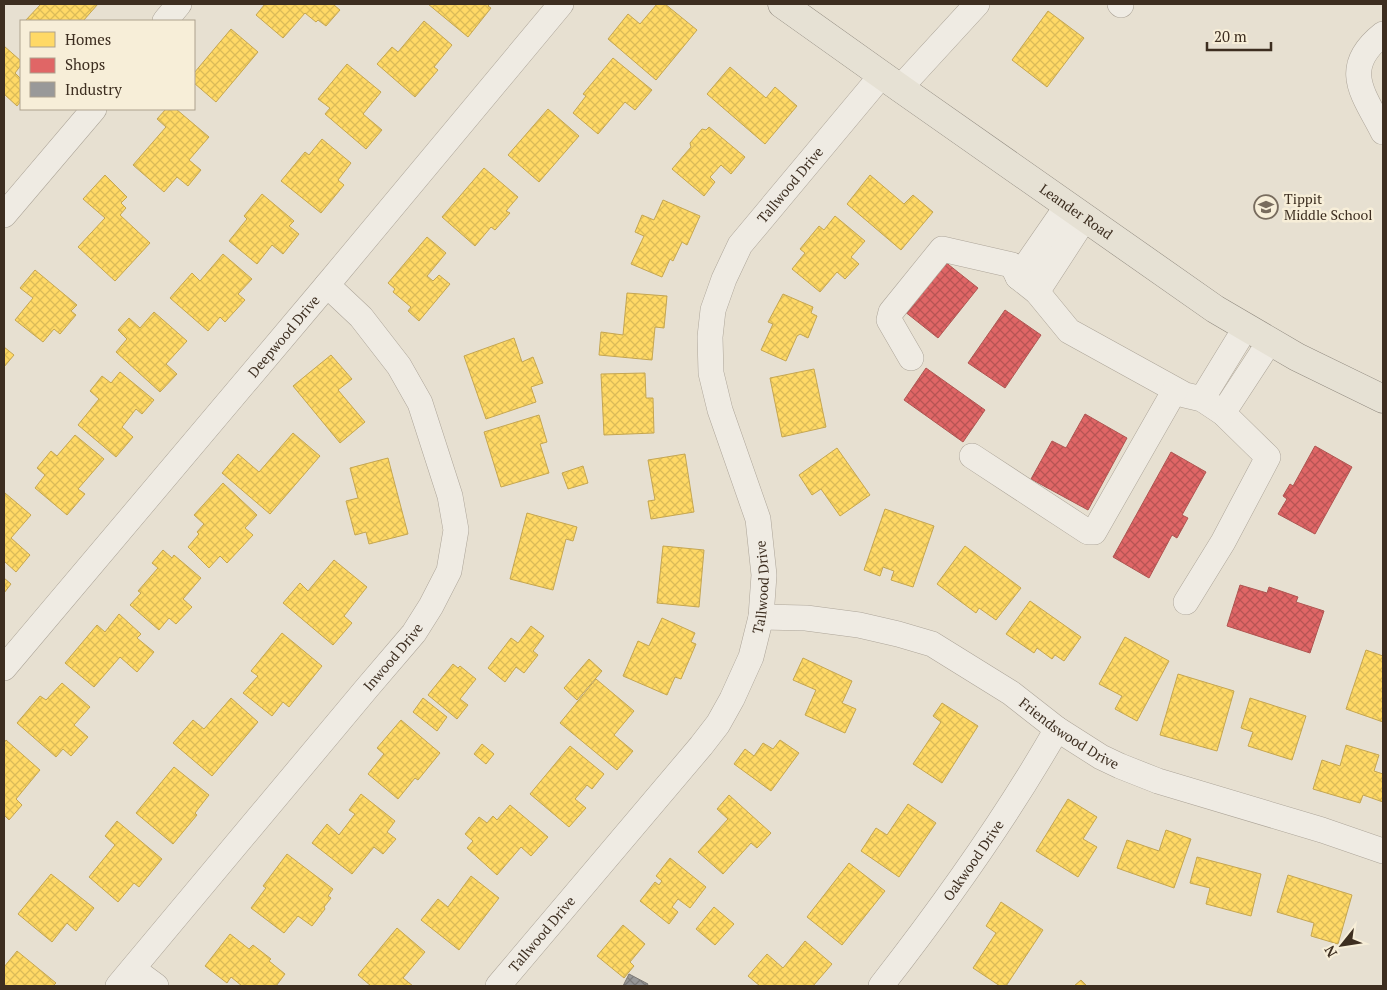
<svg xmlns="http://www.w3.org/2000/svg" width="1387" height="990" font-family="'PT Serif',serif">
<style>
.homes{fill:url(#homes-cross-hatch);stroke:#c5a651}
.shops{fill:url(#shops-cross-hatch);stroke:#af5551}
.industry{fill:url(#industry-cross-hatch);stroke:#7d7975}
.lines{fill:none;stroke-linecap:round;stroke-linejoin:round}
.minor-casing{stroke:#ada599;stroke-width:26}
.major-casing{stroke:#928b80;stroke-width:29}
.minor{stroke:#efebe3;stroke-width:25}
.major{stroke:#e6e1d4;stroke-width:28}
.labels{text-anchor:middle;stroke-width:5;stroke-linejoin:round;paint-order:stroke}
.street-label{font-size:14px;fill:#3d2e20;stroke:#f7eed8}
.poi-label{font-size:14px;fill:#3d2e20;stroke:#f7eed8;text-anchor:start}
</style>
<defs>
<pattern id="homes-cross-hatch" width="8" height="8" patternUnits="userSpaceOnUse" patternTransform="scale(1.25)"><rect width="8" height="8" fill="#ffd966"/><path d="M0 0l8 8M0 8l8-8" fill="none" stroke="#dbbb58"/></pattern>
<pattern id="shops-cross-hatch" width="8" height="8" patternUnits="userSpaceOnUse" patternTransform="scale(1.25)"><rect width="8" height="8" fill="#e06666"/><path d="M0 0l8 8M0 8l8-8" fill="none" stroke="#b75454"/></pattern>
<pattern id="industry-cross-hatch" width="8" height="8" patternUnits="userSpaceOnUse" patternTransform="scale(1.25)"><rect width="8" height="8" fill="#999"/><path d="M0 0l8 8M0 8l8-8" fill="none" stroke="#7e7d7c"/></pattern>
</defs>
<rect width="100%" height="100%" fill="#e7e0d1"/>
<path class="homes" d="M41,4h57l-15,17h-58z
M265,4h68l7,6 -14,16 -8,-6 -2,2 -11,-9 -22,25 -27,-23z
M428,4h62l-2,2 3,2 -23,29z
M657,4h8l32,26 -41,50 -48,-41 20,-25 12,10z
M1048,11l36,27 -37,49 -35,-27z
M424,21l28,24 -18,22 4,3 -23,27 -38,-33 15,-17 6,5z
M231,29l27,23 -42,50 -22,-19v-10z
M4,46l17,15v4l-6,8 6,6v22l-4,5 -13,-12z
M613,58l39,32 -17,20 -10,-8 -27,32 -25,-21 13,-17 -3,-2z
M347,64l34,28 -18,22 19,16 -16,19 -41,-35 5,-6 -12,-9z
M730,67l36,31 9,-11 22,19 -32,38 -58,-50z
M166,109h10l33,28 -20,23 12,10 -13,16 -11,-9 -13,15 -31,-27 33,-38 -9,-8z
M548,109l31,27 -40,46 -31,-27z
M709,127l36,30 -14,17 -10,-9 -11,12 5,5 -11,14 -32,-27 19,-22 -1,-4 12,-14 4,1z
M322,139l29,24 -13,17 6,5 -23,28 -40,-32 24,-29 4,3z
M484,168l34,29 -12,14 4,2 -15,17 -4,-3 -16,19 -33,-29z
M105,175l22,22 -6,6 5,5 -6,7 30,28 -35,38 -37,-34 27,-29 -22,-19z
M870,175l34,29 9,-9 20,17 -32,38 -54,-46z
M262,194l32,27 -5,5 10,8 -16,20 -11,-9 -15,19 -28,-23 18,-22 -3,-3z
M663,200l37,16 -13,29 -5,-3 -9,19 -3,-2 -8,18 -31,-13 13,-28 -9,-4 7,-17 12,5z
M835,216l30,25 -14,16 8,7 -14,15 -8,-7 -17,20 -28,-23 13,-16 -5,-4 19,-23 5,4z
M427,237l19,16 -19,23 6,5 6,-6 11,9 -31,37 -11,-10 3,-4 -18,-15 2,-3 -7,-6z
M223,254l29,25 -14,15 7,6 -20,22 -5,-5 -12,14 -38,-33 22,-25 8,8z
M35,270l42,35 -6,6 5,4 -16,19 -6,-5 -11,13 -28,-22 18,-22 -13,-10z
M627,293l40,3 -3,32 -9,-1 -3,33 -53,-5 2,-23 22,3z
M783,294l30,13 -2,6 6,3 -9,22 -8,-4 -3,2 -11,25 -25,-11 12,-26 -5,-2z
M154,312l33,29 -21,23 11,10 -17,18 -44,-40 11,-13 -9,-9 11,-12 11,10z
M514,338l8,24 11,-5 10,26 -12,4 5,15 -50,17 -22,-63z
M4,347l10,8 -10,12z
M331,355l21,24 -14,11 27,32 -25,21 -47,-57z
M814,369l12,58 -44,10 -12,-59z
M120,372l34,28 -12,14 -6,-5 -14,18 11,10 -17,20 -38,-32 21,-26 -9,-8 12,-15 9,7z
M645,373l1,25h7l1,35 -50,2 -3,-61z
M539,415l8,27 -7,2 9,29 -48,14 -17,-55z
M293,433l27,23 -50,58 -48,-41 16,-19 21,18z
M75,435l29,24 -26,30 7,5 -18,21 -32,-27 10,-13 -8,-7 14,-17 6,5z
M837,448l33,47 -30,21 -19,-27 -9,6 -13,-20z
M685,454l9,58 -43,7 -3,-18 7,-1 -7,-40z
M388,458l20,76 -39,10 -3,-12 -11,3 -9,-34 12,-3 -8,-30z
M583,466l5,17 -20,6 -6,-16z
M223,483l34,32 -12,13 8,7 -26,28 -7,-7 -11,12 -21,-21 11,-13 -2,-2 7,-8 -10,-9z
M5,493l26,22 -20,23 19,17 -14,17 -12,-11v-66z
M885,509l49,17 -21,61 -22,-7 3,-9 -11,-4 -3,9 -16,-6z
M527,513l50,14 -4,14 -7,-2 -13,51 -43,-11z
M663,546l41,4 -5,57 -42,-4z
M965,546l56,42 -25,32 -17,-12 -3,5 -39,-29z
M163,550l9,8 2,-3 27,23 -18,21 9,8 -16,17 -7,-6 -10,12 -29,-25 11,-12 -3,-2 20,-23 -6,-5z
M334,560l33,27 -23,29 8,7 -19,22 -50,-42 17,-20 8,8z
M4,578l7,6 -7,9z
M1030,601l51,36 -17,24 -9,-6 -3,4 -15,-11 -3,5 -28,-19z
M119,614l22,20 -4,4 17,14 -17,20 -17,-15 -26,30 -29,-24 32,-38 8,7z
M662,618l33,15 -4,9 5,2 -15,35 -6,-2 -8,18 -44,-19 15,-35 11,5z
M531,626l13,10 -11,15 5,4 -14,18 -8,-6 -11,15 -17,-14 23,-30 7,5z
M282,633l40,33 -33,41 -6,-5 -11,14 -29,-23 15,-17 -7,-5z
M1125,637l44,24 -32,60 -22,-12 7,-13 -23,-12z
M1366,650l17,6v66l-37,-13z
M803,658l49,23 -10,22 14,6 -11,24 -40,-18 11,-25 -23,-10z
M589,659l13,12 -25,29 -13,-12z
M453,664l5,4 2,-2 16,13 -16,20 8,6 -11,14 -29,-24z
M1178,674l56,17 -17,60 -57,-16z
M596,679l38,32 -20,24 19,16 -16,19 -57,-47z
M62,683l28,24 -16,18 14,12 -17,19 -8,-7 -7,8 -39,-34 23,-27 6,4z
M231,698l27,24 -46,54 -39,-33 20,-23 11,9z
M423,698l24,19 -10,14 -24,-19z
M1250,698l56,18 -14,44 -44,-14 5,-14 -12,-4z
M942,703l36,23 -36,57 -29,-19 28,-42 -8,-6z
M401,720l39,33 -22,27 -3,-2 -17,21 -30,-25 16,-20 -7,-6z
M6,740l34,30 -24,29 6,6 -13,15 -5,-5v-72z
M780,740l19,13 -28,38 -37,-27 11,-15 9,7 9,-13 10,6z
M482,744l12,10 -8,10 -12,-10z
M1346,745l33,10 -5,16 9,3v28l-20,-7 -3,8 -47,-14 9,-29 18,6z
M570,746l34,28 -12,15 -5,-4 -12,14 11,9 -17,19 -39,-33z
M174,767l35,28 -14,18 2,2 -24,29 -37,-31z
M361,794l34,27 -8,11 9,7 -13,15 -9,-7 -22,27 -40,-31 15,-19 12,11 16,-21 -6,-4z
M729,795l42,38 -14,15 -6,-5 -28,31 -25,-22 30,-33 -11,-10z
M1068,799l29,18 -14,22 14,8 -19,30 -42,-26z
M908,804l28,19 -37,54 -38,-26 15,-23 11,7z
M510,805l38,32 -17,19 -10,-9 -24,28 -30,-27 6,-7 -8,-7 14,-17 8,6 6,-7 4,4z
M117,821l45,38 -23,28 -5,-4 -16,19 -29,-25 26,-32 -10,-9z
M1166,830l25,9 -17,49 -57,-20 10,-28 32,11z
M287,854l46,35 -5,7 3,2 -7,9 1,2 -13,17 -14,-10 -14,17 -33,-25 15,-20 -3,-2z
M1197,857l64,17 -10,42 -45,-12 4,-16 -20,-5z
M670,858l36,29 -16,21 -12,-9 -6,8 6,5 -9,12 -29,-23 15,-19 4,3 3,-4 -6,-5z
M849,863l36,28 -43,54 -35,-28z
M51,874l43,34 -18,23 -9,-8 -15,19 -34,-28z
M1288,875l64,20 -14,49 -27,-8 3,-13 -37,-11z
M471,876l28,22 -40,52 -38,-30 17,-21 10,8z
M1001,902l42,28 -37,56h-6l-27,-18 23,-35 -10,-7z
M714,907l20,17 -19,21 -19,-16z
M623,925l22,19 -15,18 4,4 -10,12 -27,-22z
M397,928l28,24 -22,26 10,8h-42l-13,-11z
M230,934l19,15 4,-4 18,14 -2,2 16,13 -9,12h-34l-11,-9 -4,6 -22,-17z
M805,941l27,23 -19,22h-53l-12,-10 19,-22 16,14z
M17,951l39,32 -3,3h-49v-19z
M1081,980l6,6h-13z"/>
<path class="shops" d="M944,261l34,27 -40,50 -34,-27z
M1005,310l36,25 -36,53 -37,-25z
M926,368l59,42 -22,32 -59,-42z
M1085,414l42,24 -39,72 -57,-31 21,-38 14,7z
M1315,446l37,21 -37,67 -37,-20 9,-15 -4,-3 7,-12 3,2z
M1171,452l35,20 -24,43 6,3 -11,20 -5,-3 -23,43 -36,-21z
M1240,585l27,8 2,-6 29,10 -2,5 28,9 -14,42 -83,-27z"/>
<path class="industry" d="M629,974l19,10 -1,2h-24z"/>
<g class="lines">
<g class="minor-casing">
<g id="minor">
<path d="M1120,4l1,1"/>
<path d="M165,21l14,-17"/>
<path d="M1383,34c-43,34 -20,59 0,98"/>
<path d="M900,88l77,-84"/>
<path d="M4,215l90,-106"/>
<path d="M1018,277l49,-71"/>
<path d="M1037,292l48,-74"/>
<path d="M911,358l-22,-38 2,-8 51,-63 70,16 6,12 19,15 32,39 116,64 17,4 21,14 45,44 -45,85 -37,60"/>
<path d="M1202,399l44,-72"/>
<path d="M1223,413l47,-72"/>
<path d="M972,456l116,76h6l81,-142"/>
<path id="s1" d="M761,617l45,1 53,7 39,9 34,10 79,49 46,36 44,28 19,9 38,15 164,49 61,21"/>
<path id="s2" d="M4,668l323,-383 234,-281"/>
<path d="M133,969l23,17"/>
<path id="s3" d="M118,986l249,-298 47,-55 17,-27 18,-35 7,-41 -6,-34 -30,-93 -21,-37 -38,-49 -34,-32"/>
<path id="s4" d="M498,986l203,-240 17,-22 14,-25 19,-42 10,-40 3,-42 -6,-56 -38,-109 -9,-37 -1,-36 3,-27 11,-31 16,-34 141,-169"/>
<path id="s5" d="M881,986c64,-82 124,-166 176,-257"/>
</g>
</g>
<g class="major-casing">
<g id="major">
<path id="s6" d="M782,4l118,84 315,221 82,48 86,42"/>
</g>
</g>
<use href="#minor" class="minor"/>
<use href="#major" class="major"/>
</g>
<defs>
<g id="school-ring" transform="scale(1.25)"><circle r="9.5" fill="#f7eed8" stroke="#786c5e" stroke-width="1.5"/><path d="M0-5L7-2L0 1L-7-2ZM-4 1L0 2.5L4 1V4Q0 6-4 4Z" fill="#786c5e"/></g>
</defs>
<g fill-rule="evenodd">
<use href="#school-ring" x="1266" y="207"/>
</g>
<g class="labels">
<g class="street-label">
<text dy="5" stroke="none"><textPath href="#s4" startOffset="922">Tallwood Drive</textPath></text>
<text dy="5" stroke="none"><textPath href="#s6" startOffset="360">Leander Road</textPath></text>
<text dy="5" stroke="none"><textPath href="#s2" startOffset="434">Deepwood Drive</textPath></text>
<text dy="5" stroke="none"><textPath href="#s4" startOffset="488">Tallwood Drive</textPath></text>
<text dy="5" stroke="none"><textPath href="#s3" startOffset="429">Inwood Drive</textPath></text>
<text dy="5" stroke="none"><textPath href="#s1" startOffset="338">Friendswood Drive</textPath></text>
<text dy="5" stroke="none"><textPath href="#s5" startOffset="156">Oakwood Drive</textPath></text>
<text dy="5" stroke="none"><textPath href="#s4" startOffset="68">Tallwood Drive</textPath></text>
</g>
<g class="poi-label">
<text x="1284" y="204">Tippit<tspan x="1284" dy="16">Middle School</tspan></text>
</g>
</g>
<rect width="1387" height="990" fill="none" stroke="#3d2e20" stroke-width="10"/>
<rect x="20" y="20" width="175" height="90" fill="#f7eed8" stroke="#ada18e"/>
<rect x="30" y="32" width="25" height="15" fill="#ffd966" stroke="#ada18e"/>
<text x="65" y="45" font-size="15" fill="#3d2e20">Homes</text>
<rect x="30" y="58" width="25" height="15" fill="#e06666" stroke="#ada18e"/>
<text x="65" y="70" font-size="15" fill="#3d2e20">Shops</text>
<rect x="30" y="82" width="25" height="15" fill="#999999" stroke="#ada18e"/>
<text x="65" y="95" font-size="15" fill="#3d2e20">Industry</text>
<g transform="translate(1342 945) rotate(240)" stroke="#f7eed8" stroke-width="4" paint-order="stroke">
<path d="M0-4L9 19L0 12L-9 19Z" fill="#3d2e20"/>
<text y="-8" font-size="14" font-weight="bold" text-anchor="middle" fill="#3d2e20">N</text>
</g>
<path d="M1207 42v8h64v-8" fill="none" stroke="#3d2e20" stroke-width="2.5"/>
<text x="1214" y="42" font-size="15" fill="#3d2e20" stroke="#f7eed8" stroke-width="4" paint-order="stroke">20 m</text>
</svg>
